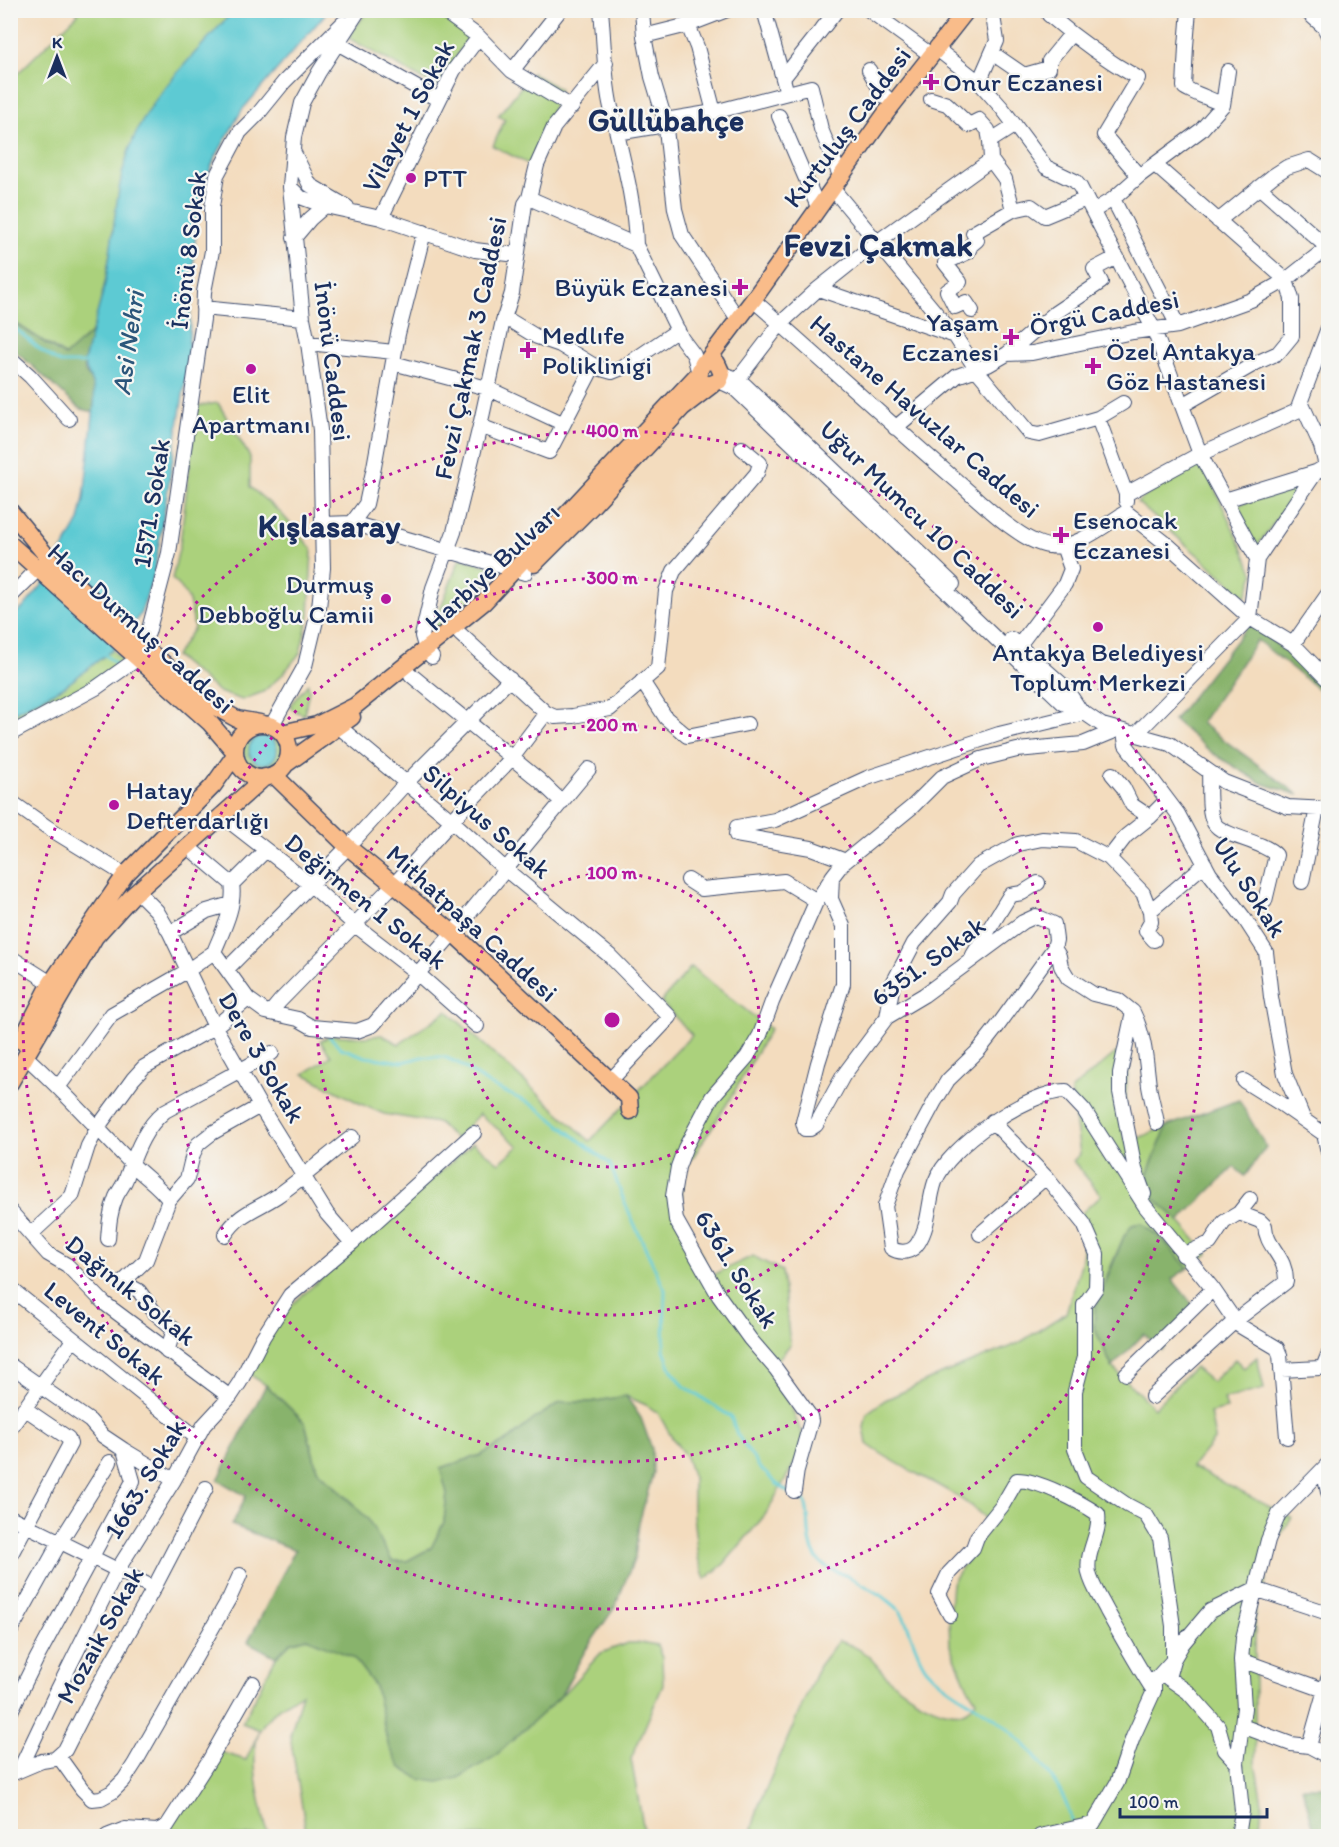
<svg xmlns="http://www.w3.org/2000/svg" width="1339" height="1847" font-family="Itim,sans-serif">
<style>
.green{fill:#abd17c;stroke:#63806d;stroke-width:1.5}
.forest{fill:#88b36c;stroke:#527165;stroke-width:1.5}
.water{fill:#5dcad3;stroke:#3c7c98;stroke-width:1.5}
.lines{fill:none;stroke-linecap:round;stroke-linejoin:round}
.stream{stroke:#5dcad3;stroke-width:3}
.minor-casing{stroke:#3b496c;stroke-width:16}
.major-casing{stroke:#3b496c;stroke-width:19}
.minor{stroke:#fff;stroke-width:14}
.major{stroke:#f9bc8a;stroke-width:16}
.ring{fill:none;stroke:#b5179e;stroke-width:3;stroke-dasharray:3 6}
.poi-dot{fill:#b5179e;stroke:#f6f6f2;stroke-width:2}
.labels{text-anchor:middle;stroke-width:4.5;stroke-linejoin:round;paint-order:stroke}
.poi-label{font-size:26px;fill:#1b2f5e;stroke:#f6f6f2;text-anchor:start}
.street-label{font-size:26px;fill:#1b2f5e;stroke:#f6f6f2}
.water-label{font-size:27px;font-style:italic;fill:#2c567b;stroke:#f6f6f2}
.district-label{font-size:32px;font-weight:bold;fill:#1b2f5e;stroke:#f6f6f2}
.centre{fill:#b5179e;stroke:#f6f6f2;stroke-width:3}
.ring-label{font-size:18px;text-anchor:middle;font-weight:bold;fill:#b5179e;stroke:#f6f6f2;stroke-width:4.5;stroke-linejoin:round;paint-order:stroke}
</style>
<rect width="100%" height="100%" fill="#f6f6f2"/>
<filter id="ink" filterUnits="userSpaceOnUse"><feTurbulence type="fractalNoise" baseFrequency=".0167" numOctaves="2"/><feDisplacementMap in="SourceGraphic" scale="12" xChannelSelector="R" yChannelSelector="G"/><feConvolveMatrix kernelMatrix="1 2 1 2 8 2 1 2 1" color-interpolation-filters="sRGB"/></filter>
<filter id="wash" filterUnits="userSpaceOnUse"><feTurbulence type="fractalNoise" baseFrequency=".008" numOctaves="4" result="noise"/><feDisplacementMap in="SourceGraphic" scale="24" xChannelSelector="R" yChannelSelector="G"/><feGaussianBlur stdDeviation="1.35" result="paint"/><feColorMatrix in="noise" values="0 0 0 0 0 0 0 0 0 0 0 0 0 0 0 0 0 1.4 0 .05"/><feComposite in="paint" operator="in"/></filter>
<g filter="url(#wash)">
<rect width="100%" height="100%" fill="#f3dcbe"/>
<path class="green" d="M368,10l65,1 37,24 -33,52 -89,-49z
M76,11h157l-67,76 -16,22 -27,63 -18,112 -12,47 -27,25 -55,-36 -1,-239 68,-67z
M532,73l28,16 -30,76 -37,-19 12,-27 -7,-3z
M218,403l32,54v30l31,26 31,36 -3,67 -9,37 -17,21 -20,18 -21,8 -23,-8 -44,-36 19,-28c-3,-23 -4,-34 -22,-49l8,-35 17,-138z
M1201,459l53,115 -8,23 -109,-95z
M1306,478l-50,70 -22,-41z
M460,558l42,12 -60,57 -5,1 -3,-2 1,-4z
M112,650l18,17 -119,68v-21l54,-28z
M308,684l1,7 -5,24 -11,-5 -3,-5z
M243 749a20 20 0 1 1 40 0a20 20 0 1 1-40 0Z
M691,967l79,62 -40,70 -44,69 -4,22v27l30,58 41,-19 29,15 8,74 -15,18 -1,14 17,30 12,30 -4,18 -34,60 -41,49 -19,15 -7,-21 -5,-43v-37l-7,-21 -15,-21 -13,-23 -12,-8 -20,-9 -35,6h-30l-24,15 -29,23 -27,15 -40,13 6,25 -3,29 -13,26 -24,13h-15l-10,-18 -32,-43 -33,-31 -12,-46 -39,-38 -17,-11 29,-57 195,-174 26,20 20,-17 -40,-32 -23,25 -18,-16 -54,-9 -23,-10 -57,-30 27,-18 -11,-15 11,-6 33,2 18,-2 17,9 48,-33 143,130 102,-106 -31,-33z
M1117,1052l13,4 -8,75 5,12 40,-17 -22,54 10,19 24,22 29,33 -20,14 -24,-27 -23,-18 -9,2 -8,11 -19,44 -11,47 18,40 42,41 40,-41 18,15 23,-23 9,9 13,-11 7,32 -40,10 3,10 -17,4 5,26 -23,28 100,51 -21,31 -8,49 -8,1v163l7,41 -3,33h-509l9,-31 60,-139 19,-25c10,2 20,7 29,14 8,7 14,16 22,24 17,15 73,53 87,21l-8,-12 -18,-42 -1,-27 3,-36 33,-52 -1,-14c-34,-32 -80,-45 -117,-73l-3,-17 3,-14 18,-13 59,-27 75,-30 47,-30 15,-49 4,-26 -13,-16 29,-27 -28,-34 7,-7 -9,-64z
M307,1638l46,19 22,29 13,58 106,13 66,-60 41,-44 27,-10h17l12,2 5,13 1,27 -32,74 14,77h-338l-17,-100 12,-43c-15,9 -34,20 -42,37 -13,27 2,78 8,106h-106l58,-84 26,8 14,-30 -18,-7 34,-66 14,-14z"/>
<path class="forest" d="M10,320l55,36 28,-25 -9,31 1,10 5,6 5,14 -1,20 -13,-3 -10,-8 -60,-54z
M1252,620l76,73v4l-71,-57 -56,83 98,72 -38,-12 -49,-30 -38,-33z
M1239,1100l27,47 -21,29 -11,-9 -55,54 -24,-22 -10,-19 22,-54z
M1141,1223l23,18 24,27 -16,11 24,30 -35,41 -17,-16 -32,33 -18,-40 1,-18 29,-73 8,-11z
M266,1385l39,38 12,46 51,50 24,42h15l24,-13 13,-26 3,-29 -7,-25 41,-13 27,-15 29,-23 24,-15h30l35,-6 15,22 11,31 1,24 -14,50 -4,34 -20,50 -30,44 -25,46 -66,60 -36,21 -20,4 -19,-3 -19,-12 -12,-23 -13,-58 -22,-29 -46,-19 -17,5 -14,14 -28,-15 47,-92 -63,-25 14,-29 -28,-16z
M1302,1787h26v49h-12z"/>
<path class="water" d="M233,11h95l-86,99 -28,50 -12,29 -6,35 -9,146 -33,204 -14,41 -28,35 -47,36 -54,28v-98l12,-8 20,-24 36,-63 5,-23 10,-92c1,-9 1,-16 -3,-25 -2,-7 -6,-11 -7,-19 6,-26 15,-52 21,-79 10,-47 9,-98 28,-143 20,-48 66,-90 100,-129z
M249 750a14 14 0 1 1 28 0a14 14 0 1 1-28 0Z"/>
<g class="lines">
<path class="stream" d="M10,324l32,27 18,12h28
M104,654l12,10
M329,1036l12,12 25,9 37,5 19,-5h22l14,6 32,22 45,21 75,58 16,42 39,84 -1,60 7,19 13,17 47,31 6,17 22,33 18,17 12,9
M795,1496l10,5c7,22 -1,40 14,60 5,7 20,11 28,15 14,7 43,23 53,35 10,13 15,44 27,58 21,24 49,34 73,53 28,23 64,62 71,98"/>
</g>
</g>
<g filter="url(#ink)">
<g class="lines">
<g class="minor-casing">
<path id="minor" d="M442,10l37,27 33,34 60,36
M601,10c3,31 3,63 9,93 10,47 25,95 26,142l46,94 12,16 4,15
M642,10l2,26 8,41 13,43 10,89 7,26 56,84
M764,10l23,83
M869,10l62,45
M1053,10l-4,5c28,24 57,45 89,63l-34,57 35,41
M1189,10l-3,36 -2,41c6,5 30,13 39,18
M1305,10l19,17 4,8
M688,25l9,22 17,65
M644,36l44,-11 39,-15
M337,43l102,57
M937,49l42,33 23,26 44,59 29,14 5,6 74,143 46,124 57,105
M992,53l32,22 25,-7v-7l22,-27
M869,70l13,23 11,11
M512,71l48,-61
M784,77l53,-67
M979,82l18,-41 -4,-25
M931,99l16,5 22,21 10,-5 9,10 2,11
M1223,105l5,-34
M779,116l39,91
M665,120l49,-8 97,-25 10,42 20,49
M617,133l48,-8
M294,153l16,32 37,22
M1155,165l131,115 6,19v37l-14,17 -22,10 -73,42
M290,187l10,10 25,9 56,12 94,32 42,5
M1259,187l69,61
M833,189l122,147 21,33 53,64 10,2 59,-17 25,-15
M529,198l107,47
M1113,199l65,127
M1013,210l18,-4 14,10 41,-17
M1093,211l20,-12 26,-23 62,-46 22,-25
M381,218l73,-148 25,-33
M1218,221l55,-45 14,-9 22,-7 19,12
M294,238l16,-19 15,-13
M818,289l137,47
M753,300c69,59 135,122 204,181 22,19 63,61 92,65 26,4 56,-21 77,-34l42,33 82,73 43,26 35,36
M203,308l100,10
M972,311l-6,-9 -11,5 -8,-16 13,-9 -15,-19 23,-11 3,-7 6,-5 -4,-7 40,-23 -8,-31 -14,-19 -1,-19 25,-16
M504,317l33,20 23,8 38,23 14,4 10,-4 56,-38
M308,343l86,9
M1007,354l48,-41 46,-31 -7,-13 23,-12
M10,358l20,18 39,43
M393,363l94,25 75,35
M722,374l16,5 8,7 207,198
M719,381l15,7 329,315 17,7 22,15 68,19 54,38 64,25 40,2
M735,387l3,-8 43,-56 37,-34 59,-47 114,-82
M1098,418l28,76v7
M480,426l69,26 45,-87
M895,428l62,-52 31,-11 19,-11 25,-1 101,-21 45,-6 73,-26 35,-20 33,-26 9,-4
M1126,494l74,-40 97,-43 31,-83
M1225,500l91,-28
M352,523l14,-19 8,-37 24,-133 26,-102
M323,524l29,-1 173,50
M10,597l28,-28
M1250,618l7,-59 59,-87 10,-6 -5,-20 -20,-44
M460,634l86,79 9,4 18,-1 37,-7 48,-41 8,-77 8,-20 83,-98 3,-10 -18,-15
M1011,639l54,48 15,23
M138,642l10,-9 21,-80 34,-234 1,-27 8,-41v-44l5,-32 23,-43 18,-18 26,-32 59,-59
M1293,644l35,-50
M1014,652l51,-68 6,-15 -8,-23
M432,657l-6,-7 -4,-14 11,-48 21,-56 26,-106 22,-101 10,-32 13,-89 4,-6 8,-33 17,-38 52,-64
M411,675l128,105 23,22
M642,681l24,37 21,18 60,-12
M272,725l33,-59 14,-58 4,-40 -3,-138 -12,-87 -5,-25 -13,-131 4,-50 8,-34 17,-31 40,-62
M338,726l114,95 53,48 105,87 60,61 -60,64
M1117,730l-34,14 -66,6 -36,9 -39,18 -30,30 -70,57 -10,13 -1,22 12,27v58l-25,79 -15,59 2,7h5l6,-4 27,-49 44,-59 37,-22 99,-73 13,-6 18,8 2,16 -2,8 -57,79 -18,23 -31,30 -13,21 -37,69 -13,36 6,42c9,6 21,5 27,-5 12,-18 10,-41 17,-61 13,-36 94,-91 131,-91l18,19 61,96 68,83 22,32 5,5 37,22 3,7 7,82
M1124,732l2,13 52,69 32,60 34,44 22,34 5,45 14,77 18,44
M10,734l86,-46 41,-29
M1135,735l115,-117
M1209,772c1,14 -2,38 5,51 8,14 48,17 62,32l-11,46
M1112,774l11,13 9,18 18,12
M10,801l37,26 78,48
M221,815l90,70 44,40 62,48 60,53
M187,846l45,38c4,22 -10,48 -18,68
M1109,858l17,-22 24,-19 17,-17
M846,861l-35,-13 -75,-13 1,-8 38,-7 92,-42 132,-44 86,-21
M688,880l14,9 82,-8 33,20
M1302,882l15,-74
M232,884l34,-34
M137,891l20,20 13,22 45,94 45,79 67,108 25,29
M170,933l37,-22 24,-7
M1154,940l-8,-9 5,-9 -1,-11 55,-47
M1054,948l5,8 2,10 7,12 25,16 25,6 15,12 -13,61v19l15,77 9,25
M214,952l34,47 18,13 32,7 14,8 45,4 16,-6 80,-92 136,-164
M973,955l37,-60 12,-2 16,-10
M10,957l41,26
M227,969l121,-122 58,-64 104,-104
M1133,1012c12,24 13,48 16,74 2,12 6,25 8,37
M270,1013l10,-12 120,-123 59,-65 53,-55 34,-45
M887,1017l6,-34 21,-40 36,-41 3,-8 25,-28 40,-22 24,-5 34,2 33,17 34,35 7,18
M25,1056c37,33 70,70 105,106 13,14 29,23 39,38
M1244,1081l37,23 43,30
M59,1086l53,-72 75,-43 27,-19
M992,1121l54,56 38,47 13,30 -1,34 -12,17v52l-9,34v58l11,28 41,28 19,10 14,23 13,88v34l-5,18 20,14 30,34 7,24 12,13
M1328,1127l-4,7 4,18
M10,1211l38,43 19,11 37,38 126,94
M31,1234l41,-38 16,-50 10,-19 35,-48 11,-12 71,-40 33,-28
M980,1234l66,-57
M225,1235c15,-23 31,-25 52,-39 26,-18 50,-40 75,-59
M108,1239c1,-14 2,-28 8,-42 3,-7 9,-13 11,-21 9,-24 17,-48 38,-65l107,-58
M1183,1255l27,-12 14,-21 15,-9 11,-14
M10,1288l187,150
M167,1352l7,-23 -19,-16 -16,-22 -16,-9 23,-22 23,-60 18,-21 6,-25 5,-10 14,-11 48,-27
M10,1365l80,56 13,15 21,14 50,30
M1281,1370l39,-2 4,-3 4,-10
M1126,1374l87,-85
M1152,1397l83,-76 51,-39c1,-26 -20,-34 -21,-56l-5,-5 -21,-8
M10,1429l63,-89
M1323,1470l5,22
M794,1491l3,-21 14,-49 -1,-5 -34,-47 -26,-30 -31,-43 -43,-76 -3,-24 5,-29 7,-19 27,-51 35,-40 13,-22 12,-33 44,-100 15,-23
M10,1517l144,71
M10,1556l60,-112 -2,-6 -44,-30
M950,1615l-11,-21 10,-21 24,-25 4,-11 25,-31 15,-26c22,0 63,22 81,34 3,20 -13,38 -9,59 3,13 12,26 18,38 15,27 30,54 47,80
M10,1632l50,-90 50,-80
M1241,1660l83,30
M10,1713l27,-55 96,-177 -9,-31
M1242,1726l49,18 18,2 19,-67
M1309,1746l19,10
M59,1757l23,32 10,10 9,-1 11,-6 12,-12 11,-17 95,-166 10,-22
M10,1767l10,2 37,-78 61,-122 56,-89 30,-55 26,-28 10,-15 23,-45 27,-42 62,-52 122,-110
M16,1772l26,-11 13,-2 10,-9 29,-57 60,-105 52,-100
M107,1836l18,-7 32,2 10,-5 43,-67 43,-76
M1040,1836l53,-12 24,-41 16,-46 21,-46v-10l19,-21 10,-17 27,-32 45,-22 73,24
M1238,1836l4,-25 -5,-48 7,-55 -3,-48 2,-22 25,-98 11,-26 49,-50"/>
</g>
<g class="major-casing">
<path id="major" d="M706,362l47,-62 133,-187 81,-103
M10,511l40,49 88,82 79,66 20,11 23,4
M10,544l200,179 25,29
M534,564l57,-57 91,-99 30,-23
M235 751a27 27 0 1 1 54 0a27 27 0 1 1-54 0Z
M282,733l35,-8 38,-19 129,-104 214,-228 5,-11 7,-2 7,2 5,11 -3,7 -11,4 -7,-4 -3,-7
M286,764l66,-47
M274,775l74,72 105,86 176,165 1,13
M21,1041l30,-58 74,-108 88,-89 22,-31
M10,1083l85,-146 37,-41 133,-119"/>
</g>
<use href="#minor" class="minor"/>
<use href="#major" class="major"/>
</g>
</g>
<g class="ring">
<circle cx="612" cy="1020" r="147"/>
<circle cx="612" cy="1020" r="295"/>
<circle cx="612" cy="1020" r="442"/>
<circle cx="612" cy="1020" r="589"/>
</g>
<g class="poi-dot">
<path d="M928 73h6v6h6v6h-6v6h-6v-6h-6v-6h6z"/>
<circle cx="411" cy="178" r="6"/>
<path d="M737 278h6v6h6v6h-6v6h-6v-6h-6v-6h6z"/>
<path d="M1008 328h6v6h6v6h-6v6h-6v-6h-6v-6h6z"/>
<path d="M525 341h6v6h6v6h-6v6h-6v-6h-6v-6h6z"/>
<path d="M1090 357h6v6h6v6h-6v6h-6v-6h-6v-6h6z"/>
<circle cx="251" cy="369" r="6"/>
<path d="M1058 526h6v6h6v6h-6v6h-6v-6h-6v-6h6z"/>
<circle cx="386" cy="599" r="6"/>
<circle cx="1098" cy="627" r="6"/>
<circle cx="114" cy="805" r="6"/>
</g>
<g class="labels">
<g class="poi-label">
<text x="943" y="91">Onur Eczanesi</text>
<text x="423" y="187">PTT</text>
<text x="728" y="296" text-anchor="end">Büyük Eczanesi</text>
<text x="999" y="331" text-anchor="end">Yaşam<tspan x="999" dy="30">Eczanesi</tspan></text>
<text x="542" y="344">Medlıfe<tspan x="542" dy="30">Poliklinigi</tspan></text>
<text x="1106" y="360">Özel Antakya<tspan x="1106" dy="30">Göz Hastanesi</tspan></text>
<text x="251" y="403" text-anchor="middle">Elit<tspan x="251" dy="30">Apartmanı</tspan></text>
<text x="1073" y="529">Esenocak<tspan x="1073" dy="30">Eczanesi</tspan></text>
<text x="374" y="593" text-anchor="end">Durmuş<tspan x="374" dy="30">Debboğlu Camii</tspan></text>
<text x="1098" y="661" text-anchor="middle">Antakya Belediyesi<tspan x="1098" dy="30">Toplum Merkezi</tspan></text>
<text x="126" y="799">Hatay<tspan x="126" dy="30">Defterdarlığı</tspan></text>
</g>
<g class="street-label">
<text transform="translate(408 116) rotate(-62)" y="9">Vilayet 1 Sokak</text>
<text transform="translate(847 127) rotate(-53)" y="9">Kurtuluş Caddesi</text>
<text transform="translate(188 250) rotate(-83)" y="9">İnönü 8 Sokak</text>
<text transform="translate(1104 313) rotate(-11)" y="9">Örgü Caddesi</text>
<text transform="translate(470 348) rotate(-78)" y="9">Fevzi Çakmak 3 Caddesi</text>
<text transform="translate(333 361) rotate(83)" y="9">İnönü Caddesi</text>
<text transform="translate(925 416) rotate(41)" y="9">Hastane Havuzlar Caddesi</text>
<text transform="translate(151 503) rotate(-81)" y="9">1571. Sokak</text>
<text transform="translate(922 519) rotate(44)" y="9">Uğur Mumcu 10 Caddesi</text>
<text transform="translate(492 567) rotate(-43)" y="9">Harbiye Bulvarı</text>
<text transform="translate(141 628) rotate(42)" y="9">Hacı Durmuş Caddesi</text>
<text transform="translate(487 821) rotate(41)" y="9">Silpiyus Sokak</text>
<text transform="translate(1250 887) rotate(57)" y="9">Ulu Sokak</text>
<text transform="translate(366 901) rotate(39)" y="9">Değirmen 1 Sokak</text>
<text transform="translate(472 923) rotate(42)" y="9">Mithatpaşa Caddesi</text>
<text transform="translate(928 961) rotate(-36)" y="9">6351. Sokak</text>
<text transform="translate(262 1057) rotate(60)" y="9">Dere 3 Sokak</text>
<text transform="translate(737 1269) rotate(58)" y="9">6361. Sokak</text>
<text transform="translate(131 1290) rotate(39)" y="9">Dağınık Sokak</text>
<text transform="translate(105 1333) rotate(39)" y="9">Levent Sokak</text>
<text transform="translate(145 1479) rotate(-59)" y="9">1663. Sokak</text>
<text transform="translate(100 1635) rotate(-61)" y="9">Mozaik Sokak</text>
</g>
<g class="water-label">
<text transform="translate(128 343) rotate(-82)" y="9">Asi Nehri</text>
</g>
<g class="district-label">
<text x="666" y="131">Güllübahçe</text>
<text x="878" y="256">Fevzi Çakmak</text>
<text x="329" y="537">Kışlasaray</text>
</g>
</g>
<circle cx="612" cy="1020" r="9" class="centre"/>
<g class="ring-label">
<text x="612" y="437">400 m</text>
<text x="612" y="584">300 m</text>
<text x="612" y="731">200 m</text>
<text x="612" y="879">100 m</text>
</g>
<rect width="1339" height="1847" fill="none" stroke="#f6f6f2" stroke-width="36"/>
<g transform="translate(57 57)" stroke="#f6f6f2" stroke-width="4.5" paint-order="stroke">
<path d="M0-4.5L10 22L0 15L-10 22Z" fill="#1b2f5e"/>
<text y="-9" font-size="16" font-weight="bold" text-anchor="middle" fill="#1b2f5e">K</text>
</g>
<path d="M1120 1808v9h147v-9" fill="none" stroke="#1b2f5e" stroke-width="3"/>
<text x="1129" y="1808" font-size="18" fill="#1b2f5e" stroke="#f6f6f2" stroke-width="4.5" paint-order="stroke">100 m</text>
</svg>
